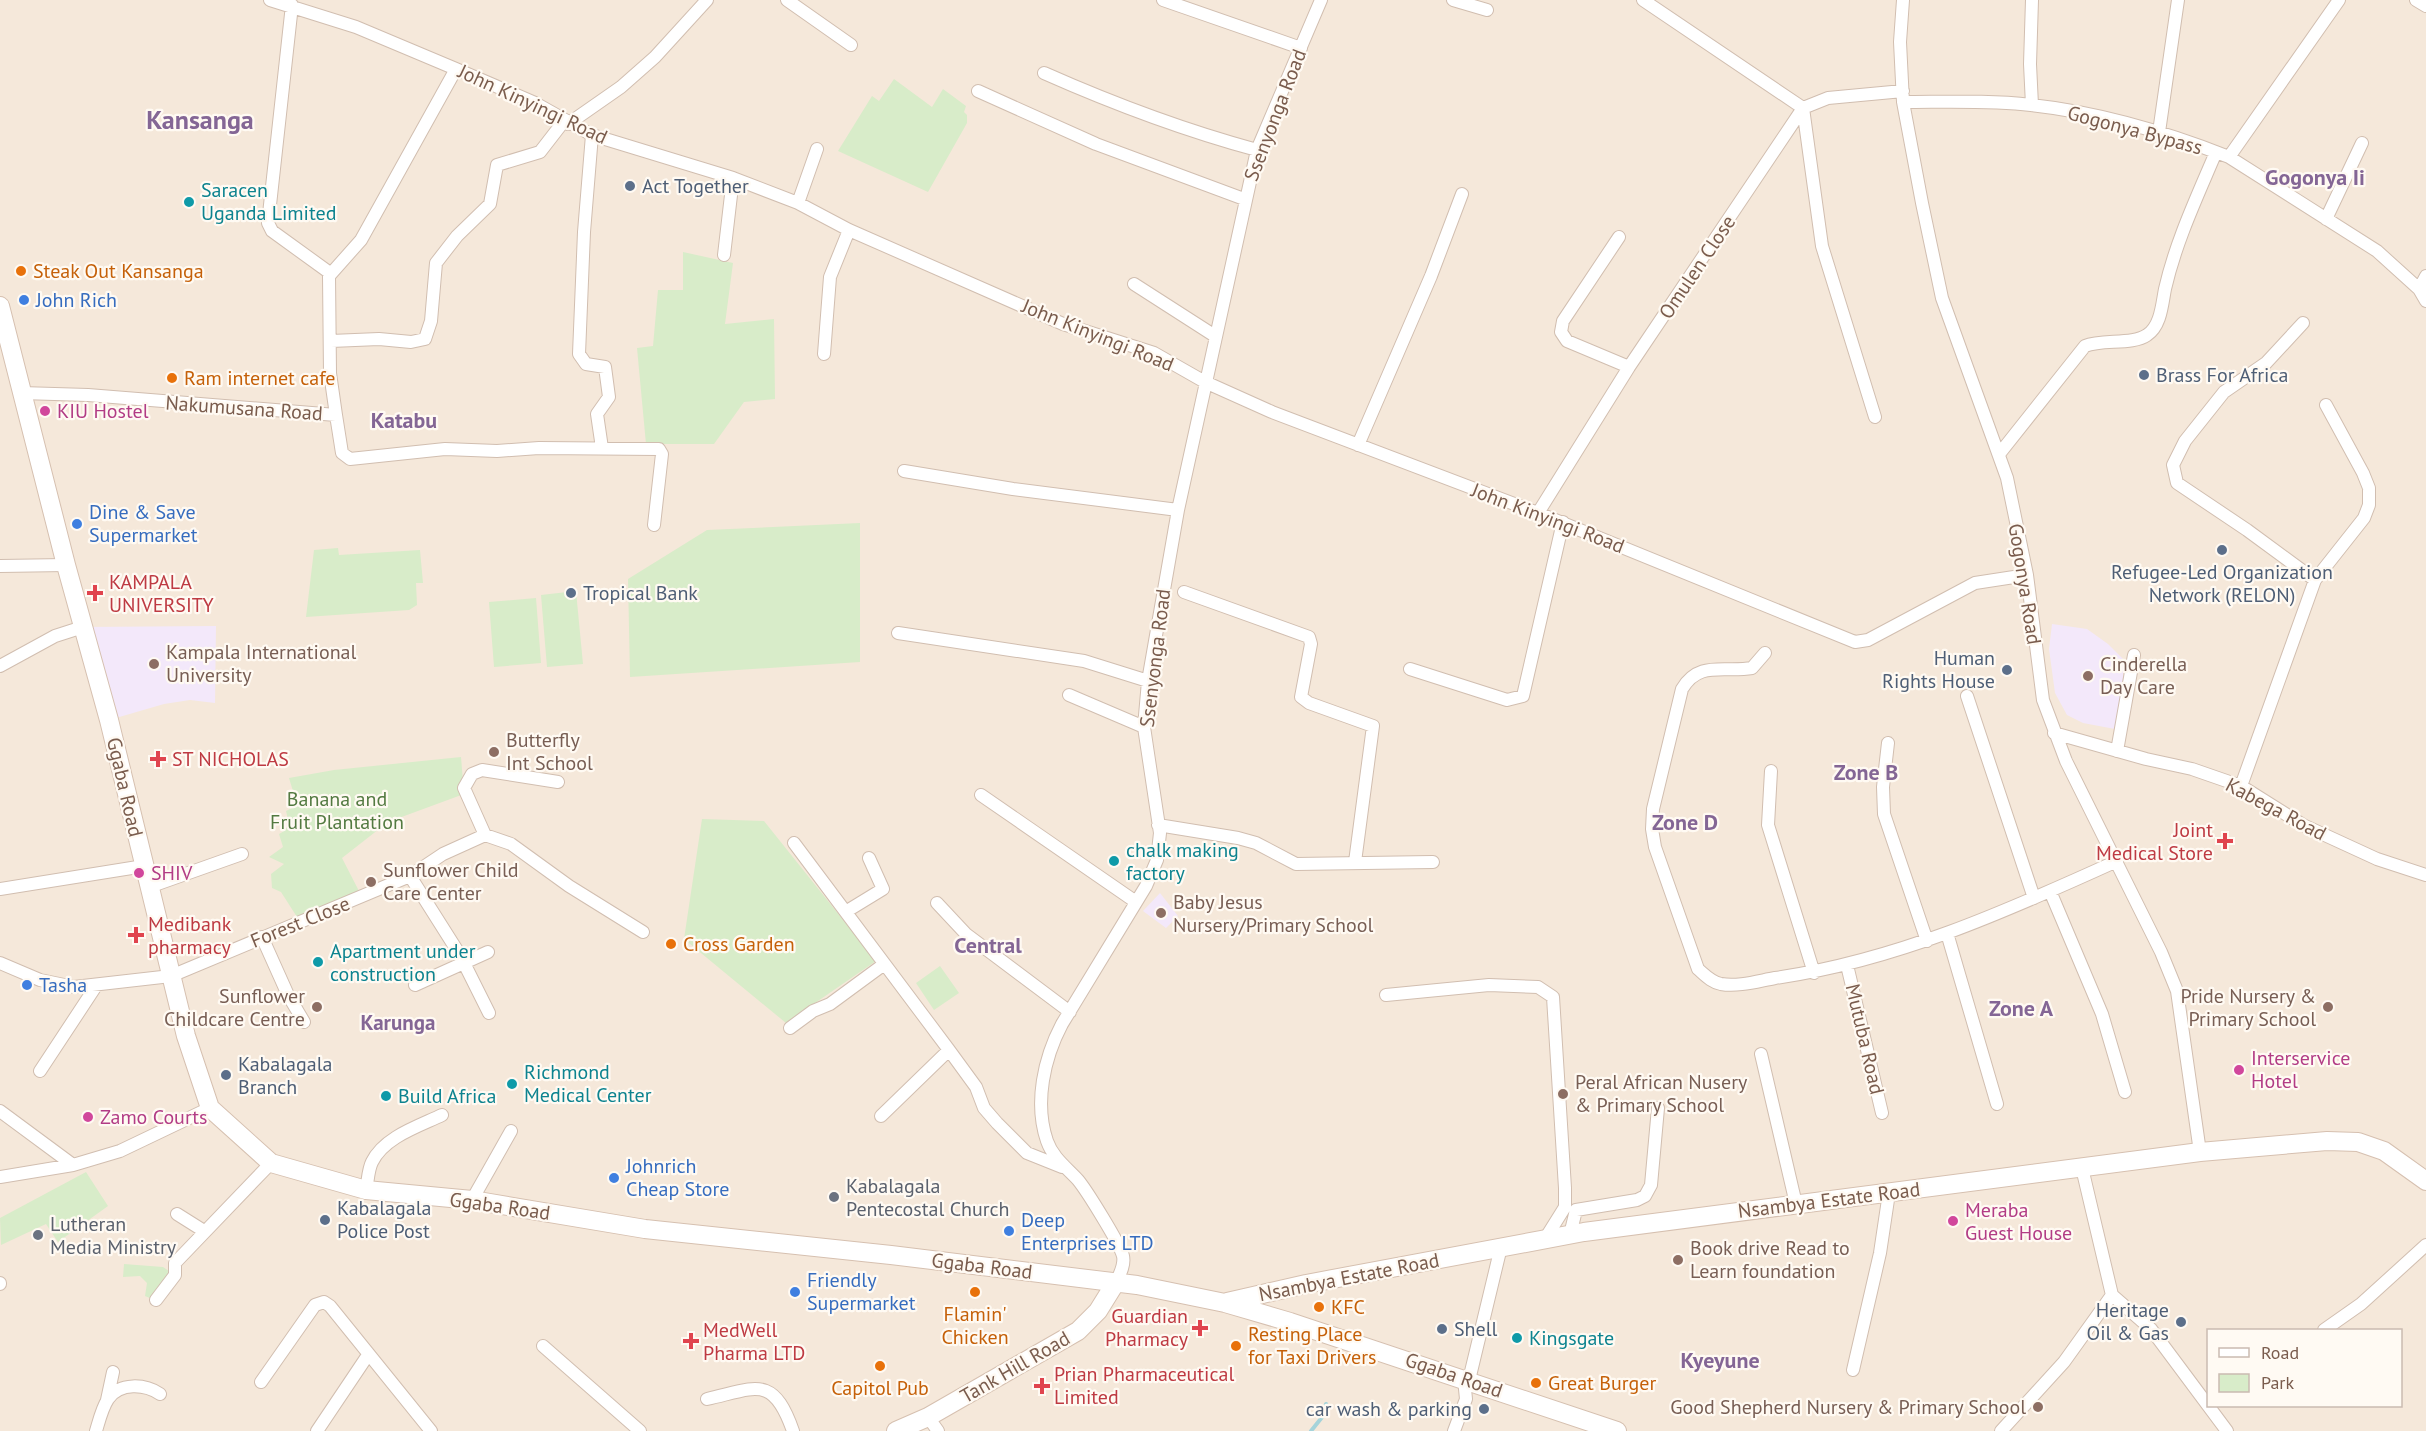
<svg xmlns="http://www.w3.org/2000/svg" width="2426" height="1431" font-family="'PT Sans',sans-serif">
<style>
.residential{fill:#f5e8da;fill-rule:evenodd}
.education{fill:#f3e8fa}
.green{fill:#d8ecc9}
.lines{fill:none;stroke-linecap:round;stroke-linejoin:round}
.stream{stroke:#a5d3da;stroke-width:4}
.street-casing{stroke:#d1beb0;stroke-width:14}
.secondary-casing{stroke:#d6c0b0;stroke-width:20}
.street{stroke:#fff;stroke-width:12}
.secondary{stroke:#fff;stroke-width:18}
.service-dot{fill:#5c6f8a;stroke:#fffaf3;stroke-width:2}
.culture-dot{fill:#0f9aa8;stroke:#fffaf3;stroke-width:2}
.food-dot{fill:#e8710a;stroke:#fffaf3;stroke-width:2}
.shop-dot{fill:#3f7fe0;stroke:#fffaf3;stroke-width:2}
.hotel-dot{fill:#d1479c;stroke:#fffaf3;stroke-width:2}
.health-dot{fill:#e0444e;stroke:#fffaf3;stroke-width:2}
.education-dot{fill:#8d6e63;stroke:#fffaf3;stroke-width:2}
.worship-dot{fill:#6b7280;stroke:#fffaf3;stroke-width:2}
.labels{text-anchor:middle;stroke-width:4.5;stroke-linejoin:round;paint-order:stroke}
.street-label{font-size:20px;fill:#7a5c4d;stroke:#fffaf3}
.service-label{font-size:20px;fill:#4e5e75;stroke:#fffaf3;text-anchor:start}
.culture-label{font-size:20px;fill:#0d838f;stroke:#fffaf3;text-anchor:start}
.food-label{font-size:20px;fill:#c56008;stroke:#fffaf3;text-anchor:start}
.shop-label{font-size:20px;fill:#366cbe;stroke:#fffaf3;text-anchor:start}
.hotel-label{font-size:20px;fill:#b23c85;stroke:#fffaf3;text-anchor:start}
.health-label{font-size:20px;fill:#be3a42;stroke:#fffaf3;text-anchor:start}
.education-label{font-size:20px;fill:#785e54;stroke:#fffaf3;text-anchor:start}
.park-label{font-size:20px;fill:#537a41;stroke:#fffaf3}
.worship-label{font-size:20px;fill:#5b616d;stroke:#fffaf3;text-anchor:start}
.neighbourhood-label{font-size:21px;font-weight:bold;fill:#846695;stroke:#fffaf3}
.quarter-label{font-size:22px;font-weight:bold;fill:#846695;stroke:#fffaf3}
.district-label{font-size:26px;font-weight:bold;fill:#846695;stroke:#fffaf3}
</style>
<rect width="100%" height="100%" fill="#fdf6ec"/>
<path class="residential" d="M0,0h2426v1431h-2426zM2208,1330h192v76h-192z"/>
<path class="education" d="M2052,624l35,5 21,15 16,16 -3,49 -6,20 -32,-6 -16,-8 -12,-22 -6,-44z
M216,626l-1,77 -25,-3 -26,4 -55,16 -26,-93z
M1160,893l18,23 -12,12 -23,-17z"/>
<path class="green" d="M894,79l38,28 11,-18 23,17 -2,6 3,3v8l-39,69 -90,-41 34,-55 7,5z
M683,252l50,11 -8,61 49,-5 1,80 -31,3 -30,42h-68l-9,-96 16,-2 5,-56h25z
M860,523v139l-230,15 -2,-98 79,-49z
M338,548l1,7 81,-5 3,33h-7l1,22 -8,5 -103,7 8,-67z
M576,591l7,73 -36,3 -6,-72z
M536,598l5,65 -47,4 -5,-65z
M461,757l3,37 -76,28 -46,36 18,35 -63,24 -16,-25 -9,-4 -1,-14 13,-10 -15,-7 14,-10 -4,-13c11,-6 10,-11 7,-23l8,-4 2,-6 -7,-23 45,-8z
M702,819l62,2 112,140 -90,62 -102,-84z
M940,966l19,27 -25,17 -18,-27z
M86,1172l22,34 -50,36 -12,-18 -45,21 -1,-27z
M124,1264l39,3 9,6 -20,26 -7,-3 2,-13 -7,-7 -17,1z"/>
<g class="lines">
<path class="stream" d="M1311,1431l12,-15 3,-12"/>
<g class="street-casing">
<path id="street" d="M270,0l86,27 100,42 79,34 57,32 141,43 65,25 51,27 214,94 91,29 51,29 67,30 266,101 317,129 13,-2 107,-57 52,-8
M787,0l64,45
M1163,0l138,48
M1453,0l34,10
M1643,0l160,108 19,138 53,171
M1903,0l-3,42 3,60 19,101 20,95 65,180 20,97 16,125 23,61 95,191 16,39 23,161
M2416,0l10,6
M292,5l-24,218 4,8 58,42
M1044,73c70,31 139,57 213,77
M978,91l118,53 148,55
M1903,102c42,0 86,-2 128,3 65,7 137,28 198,52l148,94 42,38 7,12
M2032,105l-2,-41 2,-64
M568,124l53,-37 34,-30 52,-57
M2159,132l19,-132
M592,135l-8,97 -5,122 7,10 19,3 4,30 -12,17 5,34
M2229,157l110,-157
M798,203l19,-54
M2326,219l36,-76
M1619,237l-56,84 -2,11 6,9 62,26
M724,255l9,-77
M1134,284l81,52
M2419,289l7,-13
M2303,323l-37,40 -42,29 -39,49 -12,24 4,18 70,47 68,50
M331,341l48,-2 32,3 14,-3 6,-18 5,-58 21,-27 33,-32 7,-39 43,-13 24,-31
M824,354l6,-77 19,-47
M21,393l67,2 248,20 -6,-42 -1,-97 32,-36 95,-171
M336,415l6,38 8,6 95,-10 52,2 42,-3 120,1 3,5 -8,71
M1358,445l73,-169 31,-82
M2000,453l85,-107c17,-7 48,-1 62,-11 14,-9 15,-31 18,-46 11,-48 32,-92 51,-137
M904,471l109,18 165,21
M1538,513l91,-146 174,-259 25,-10 75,-7
M0,566l66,-1
M1184,592l125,45 2,7 -10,53 8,6 64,23 -18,136
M898,633l186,28 64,20
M1765,653l-13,15c-28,5 -53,-8 -70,21l-29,120 -1,20 3,18 43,122c7,6 13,13 23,15 17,3 37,-3 54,-6 120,-17 232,-67 342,-117
M0,666l55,-30 28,-9
M1410,669l97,31 16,-4 40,-174
M1069,695l75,32
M1967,696l67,202
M2054,733l92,26 46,10 49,17 62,39 74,34 49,16
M1888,743l-5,44 1,27 43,127
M2117,751l17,-96
M1771,771l-3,54 46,148
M2241,786l74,-206 49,-62 5,-13v-17l-6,-15 -37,-68
M981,795l155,107
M1158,825l80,13 18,5 40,21 137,-2
M485,835l-21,-47 8,-14 10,-4 76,12
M794,843l155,207 27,37 8,21 13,15 30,30 35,14
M410,876l50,79 29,58
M149,887l93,-33
M0,889l144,-23
M2050,891l52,123 23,78
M937,903l29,31 104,78
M847,911l36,-22 -14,-31
M1947,933l50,171
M262,937l26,58 16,27
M0,963l40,17 34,7 97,-11 239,-100 33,-22 42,-19 26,9 58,42 74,46
M1847,965l35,148
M415,985l73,-33
M1386,995l103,-10 49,2 15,10 12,191v19l-20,32
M790,1028l23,-17 17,-7 53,-39
M1761,1054l35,150
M40,1071l56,-85
M0,1111l73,54
M881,1116l68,-66
M2082,1168l30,127 39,34 76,102
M0,1177l73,-12 47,-14 90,-43
M366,1190c2,-9 2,-20 6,-28 12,-25 47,-36 70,-47
M472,1200l39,-69
M177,1214l27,17
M1570,1235l6,-25 61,-10 8,-4 6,-11 7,-77
M1116,1282c4,-8 9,-17 7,-26 -3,-12 -36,-65 -45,-76 -12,-13 -25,-22 -31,-39 -13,-38 -3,-83 15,-117l84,-138 11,-26 3,-27 -16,-106 4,-46 30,-171 79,-360 64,-150
M0,1283v1
M156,1300l19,-25v-12l96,-100
M2324,1330l37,-26 65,-59
M543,1346l97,85
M1853,1370l27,-117 9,-60
M1469,1380l32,-133
M261,1382l54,-77 9,-3 6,4 101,125
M707,1399c49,-11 66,-25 86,32
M107,1400l6,-28
M928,1417l10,14
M96,1431c3,-10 6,-23 12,-32 12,-17 37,-15 52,-5
M317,1431l51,-76
M1454,1431l12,-32 -2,-20
M2001,1431l63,-69 48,-67"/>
</g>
<g class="secondary-casing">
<path id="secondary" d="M0,306l66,259 43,155 77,316 24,72 61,55 95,27 106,10 173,29 246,26 246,30 88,18 65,19 327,109
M1227,1302l79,-18 278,-52 616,-80 127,-11 31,1 26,9 42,30
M896,1431l32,-14 150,-86 20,-20 18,-29"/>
</g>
<use href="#street" class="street"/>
<use href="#secondary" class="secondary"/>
</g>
<g class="service-dot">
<circle cx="630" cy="186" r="6"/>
<circle cx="2144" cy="375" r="6"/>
<circle cx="2222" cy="550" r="6"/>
<circle cx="571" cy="593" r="6"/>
<circle cx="2007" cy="670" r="6"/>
<circle cx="226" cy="1075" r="6"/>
<circle cx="325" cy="1220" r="6"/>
<circle cx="2181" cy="1322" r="6"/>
<circle cx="1442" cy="1329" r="6"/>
<circle cx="1484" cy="1409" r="6"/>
</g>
<g class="culture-dot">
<circle cx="189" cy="202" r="6"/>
<circle cx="1114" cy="861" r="6"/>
<circle cx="318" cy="962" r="6"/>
<circle cx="512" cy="1084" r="6"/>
<circle cx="386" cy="1096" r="6"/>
<circle cx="1517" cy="1338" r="6"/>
</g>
<g class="food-dot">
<circle cx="21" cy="271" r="6"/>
<circle cx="172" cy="378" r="6"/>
<circle cx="671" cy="944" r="6"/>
<circle cx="975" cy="1292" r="6"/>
<circle cx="1319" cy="1307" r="6"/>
<circle cx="1236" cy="1346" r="6"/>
<circle cx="880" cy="1366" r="6"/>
<circle cx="1536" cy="1383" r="6"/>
</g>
<g class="shop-dot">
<circle cx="24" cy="300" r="6"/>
<circle cx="77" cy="524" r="6"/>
<circle cx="27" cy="985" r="6"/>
<circle cx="614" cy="1178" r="6"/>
<circle cx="1009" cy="1231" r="6"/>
<circle cx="795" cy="1292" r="6"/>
</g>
<g class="hotel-dot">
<circle cx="45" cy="411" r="6"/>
<circle cx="139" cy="873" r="6"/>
<circle cx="2239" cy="1070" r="6"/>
<circle cx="88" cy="1117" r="6"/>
<circle cx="1953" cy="1221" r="6"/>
</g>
<g class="health-dot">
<path d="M92 584h6v6h6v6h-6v6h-6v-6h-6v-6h6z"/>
<path d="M155 750h6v6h6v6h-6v6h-6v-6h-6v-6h6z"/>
<path d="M2222 832h6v6h6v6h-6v6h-6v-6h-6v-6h6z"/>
<path d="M133 926h6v6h6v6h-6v6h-6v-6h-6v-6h6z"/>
<path d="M1197 1319h6v6h6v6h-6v6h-6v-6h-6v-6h6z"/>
<path d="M688 1332h6v6h6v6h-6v6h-6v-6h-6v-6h6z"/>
<path d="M1039 1377h6v6h6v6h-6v6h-6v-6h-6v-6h6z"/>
</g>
<g class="education-dot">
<circle cx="154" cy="664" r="6"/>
<circle cx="2088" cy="676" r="6"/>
<circle cx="494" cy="752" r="6"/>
<circle cx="371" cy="882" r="6"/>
<circle cx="1161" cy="913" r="6"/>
<circle cx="317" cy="1007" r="6"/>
<circle cx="2328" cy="1007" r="6"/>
<circle cx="1563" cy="1094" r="6"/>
<circle cx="1678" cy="1260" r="6"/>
<circle cx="2038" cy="1407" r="6"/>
</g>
<g class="worship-dot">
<circle cx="834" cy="1197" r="6"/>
<circle cx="38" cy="1235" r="6"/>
</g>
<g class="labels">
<g class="street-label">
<text transform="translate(533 104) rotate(25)" y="7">John Kinyingi Road</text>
<text transform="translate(1275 115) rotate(-69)" y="7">Ssenyonga Road</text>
<text transform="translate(2135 130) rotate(15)" y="7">Gogonya Bypass</text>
<text transform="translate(1697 267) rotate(-56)" y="7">Omulen Close</text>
<text transform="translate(1098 335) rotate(22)" y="7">John Kinyingi Road</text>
<text transform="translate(244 408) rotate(4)" y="7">Nakumusana Road</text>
<text transform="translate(1548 518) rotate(21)" y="7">John Kinyingi Road</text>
<text transform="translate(2025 584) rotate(81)" y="7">Gogonya Road</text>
<text transform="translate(1155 658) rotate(-83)" y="7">Ssenyonga Road</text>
<text transform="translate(125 787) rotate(77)" y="7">Ggaba Road</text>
<text transform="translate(2276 809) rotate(28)" y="7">Kabega Road</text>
<text transform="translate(300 922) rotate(-22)" y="7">Forest Close</text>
<text transform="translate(1865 1039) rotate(77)" y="7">Mutuba Road</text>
<text transform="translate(1829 1200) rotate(-7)" y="7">Nsambya Estate Road</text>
<text transform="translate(500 1206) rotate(8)" y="7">Ggaba Road</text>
<text transform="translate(982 1266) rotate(7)" y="7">Ggaba Road</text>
<text transform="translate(1349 1277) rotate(-11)" y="7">Nsambya Estate Road</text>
<text transform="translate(1015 1367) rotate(-30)" y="7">Tank Hill Road</text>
<text transform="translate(1454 1375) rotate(19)" y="7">Ggaba Road</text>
</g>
<g class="service-label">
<text x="642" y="193">Act Together</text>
<text x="2156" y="382">Brass For Africa</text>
<text x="2222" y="579" text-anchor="middle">Refugee-Led Organization<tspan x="2222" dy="23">Network (RELON)</tspan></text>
<text x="583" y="600">Tropical Bank</text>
<text x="1995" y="665" text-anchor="end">Human<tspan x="1995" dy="23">Rights House</tspan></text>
<text x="238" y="1071">Kabalagala<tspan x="238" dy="23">Branch</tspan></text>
<text x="337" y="1215">Kabalagala<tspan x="337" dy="23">Police Post</tspan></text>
<text x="2169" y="1317" text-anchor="end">Heritage<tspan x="2169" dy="23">Oil &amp; Gas</tspan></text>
<text x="1454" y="1336">Shell</text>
<text x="1472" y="1416" text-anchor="end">car wash &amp; parking</text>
</g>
<g class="culture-label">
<text x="201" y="197">Saracen<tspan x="201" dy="23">Uganda Limited</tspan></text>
<text x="1126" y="857">chalk making<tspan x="1126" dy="23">factory</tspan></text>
<text x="330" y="958">Apartment under<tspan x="330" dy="23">construction</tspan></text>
<text x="524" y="1079">Richmond<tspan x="524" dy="23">Medical Center</tspan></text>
<text x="398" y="1103">Build Africa</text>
<text x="1529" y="1345">Kingsgate</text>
</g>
<g class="food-label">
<text x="33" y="278">Steak Out Kansanga</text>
<text x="184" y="385">Ram internet cafe</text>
<text x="683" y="951">Cross Garden</text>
<text x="1331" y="1314">KFC</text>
<text x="975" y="1321" text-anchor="middle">Flamin'<tspan x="975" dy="23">Chicken</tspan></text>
<text x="1248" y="1341">Resting Place<tspan x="1248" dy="23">for Taxi Drivers</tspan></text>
<text x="1548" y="1390">Great Burger</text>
<text x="880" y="1395" text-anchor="middle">Capitol Pub</text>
</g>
<g class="shop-label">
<text x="36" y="307">John Rich</text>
<text x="89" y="519">Dine &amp; Save<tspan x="89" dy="23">Supermarket</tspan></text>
<text x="39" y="992">Tasha</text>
<text x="626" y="1173">Johnrich<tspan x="626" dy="23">Cheap Store</tspan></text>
<text x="1021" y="1227">Deep<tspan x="1021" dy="23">Enterprises LTD</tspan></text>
<text x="807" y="1287">Friendly<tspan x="807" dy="23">Supermarket</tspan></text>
</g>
<g class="hotel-label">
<text x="57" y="418">KIU Hostel</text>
<text x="151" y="880">SHIV</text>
<text x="2251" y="1065">Interservice<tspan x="2251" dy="23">Hotel</tspan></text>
<text x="100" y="1124">Zamo Courts</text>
<text x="1965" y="1217">Meraba<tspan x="1965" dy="23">Guest House</tspan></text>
</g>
<g class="health-label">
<text x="109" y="589">KAMPALA<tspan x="109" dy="23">UNIVERSITY</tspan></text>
<text x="172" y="766">ST NICHOLAS</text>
<text x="2213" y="837" text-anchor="end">Joint<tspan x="2213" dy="23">Medical Store</tspan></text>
<text x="148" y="931">Medibank<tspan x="148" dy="23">pharmacy</tspan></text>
<text x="1188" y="1323" text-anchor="end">Guardian<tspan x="1188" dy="23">Pharmacy</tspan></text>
<text x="703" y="1337">MedWell<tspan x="703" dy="23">Pharma LTD</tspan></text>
<text x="1054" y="1381">Prian Pharmaceutical<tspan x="1054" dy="23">Limited</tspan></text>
</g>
<g class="education-label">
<text x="166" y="659">Kampala International<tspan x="166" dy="23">University</tspan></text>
<text x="2100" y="671">Cinderella<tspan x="2100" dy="23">Day Care</tspan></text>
<text x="506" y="747">Butterfly<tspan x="506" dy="23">Int School</tspan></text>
<text x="383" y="877">Sunflower Child<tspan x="383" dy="23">Care Center</tspan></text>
<text x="1173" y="909">Baby Jesus<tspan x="1173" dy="23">Nursery/Primary School</tspan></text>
<text x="305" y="1003" text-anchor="end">Sunflower<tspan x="305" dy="23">Childcare Centre</tspan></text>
<text x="2316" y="1003" text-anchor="end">Pride Nursery &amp;<tspan x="2316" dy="23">Primary School</tspan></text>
<text x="1575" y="1089">Peral African Nusery<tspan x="1575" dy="23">&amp; Primary School</tspan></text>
<text x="1690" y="1255">Book drive Read to<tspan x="1690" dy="23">Learn foundation</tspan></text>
<text x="2026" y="1414" text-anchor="end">Good Shepherd Nursery &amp; Primary School</text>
</g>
<g class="park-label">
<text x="337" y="806">Banana and<tspan x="337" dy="23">Fruit Plantation</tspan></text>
</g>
<g class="worship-label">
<text x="846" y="1193">Kabalagala<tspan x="846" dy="23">Pentecostal Church</tspan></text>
<text x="50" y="1231">Lutheran<tspan x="50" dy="23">Media Ministry</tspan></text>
</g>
<g class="neighbourhood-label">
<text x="398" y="1030">Karunga</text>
</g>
<g class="quarter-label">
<text x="2315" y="185">Gogonya Ii</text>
<text x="404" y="428">Katabu</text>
<text x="1866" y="780">Zone B</text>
<text x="1685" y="830">Zone D</text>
<text x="988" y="953">Central</text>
<text x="2021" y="1016">Zone A</text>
<text x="1720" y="1368">Kyeyune</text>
</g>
<g class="district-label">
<text x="200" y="129">Kansanga</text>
</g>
</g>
<rect x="2207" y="1329" width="195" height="78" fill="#fffaf3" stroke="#cabbb1" stroke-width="1.5"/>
<rect x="2219" y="1348" width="30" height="9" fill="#ffffff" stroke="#cabbb1" stroke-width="1.5"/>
<text x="2261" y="1359" font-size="18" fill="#7a5c4d">Road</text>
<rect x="2219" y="1374" width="30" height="18" fill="#d8ecc9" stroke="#cabbb1" stroke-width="1.5"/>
<text x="2261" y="1389" font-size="18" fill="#7a5c4d">Park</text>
</svg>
